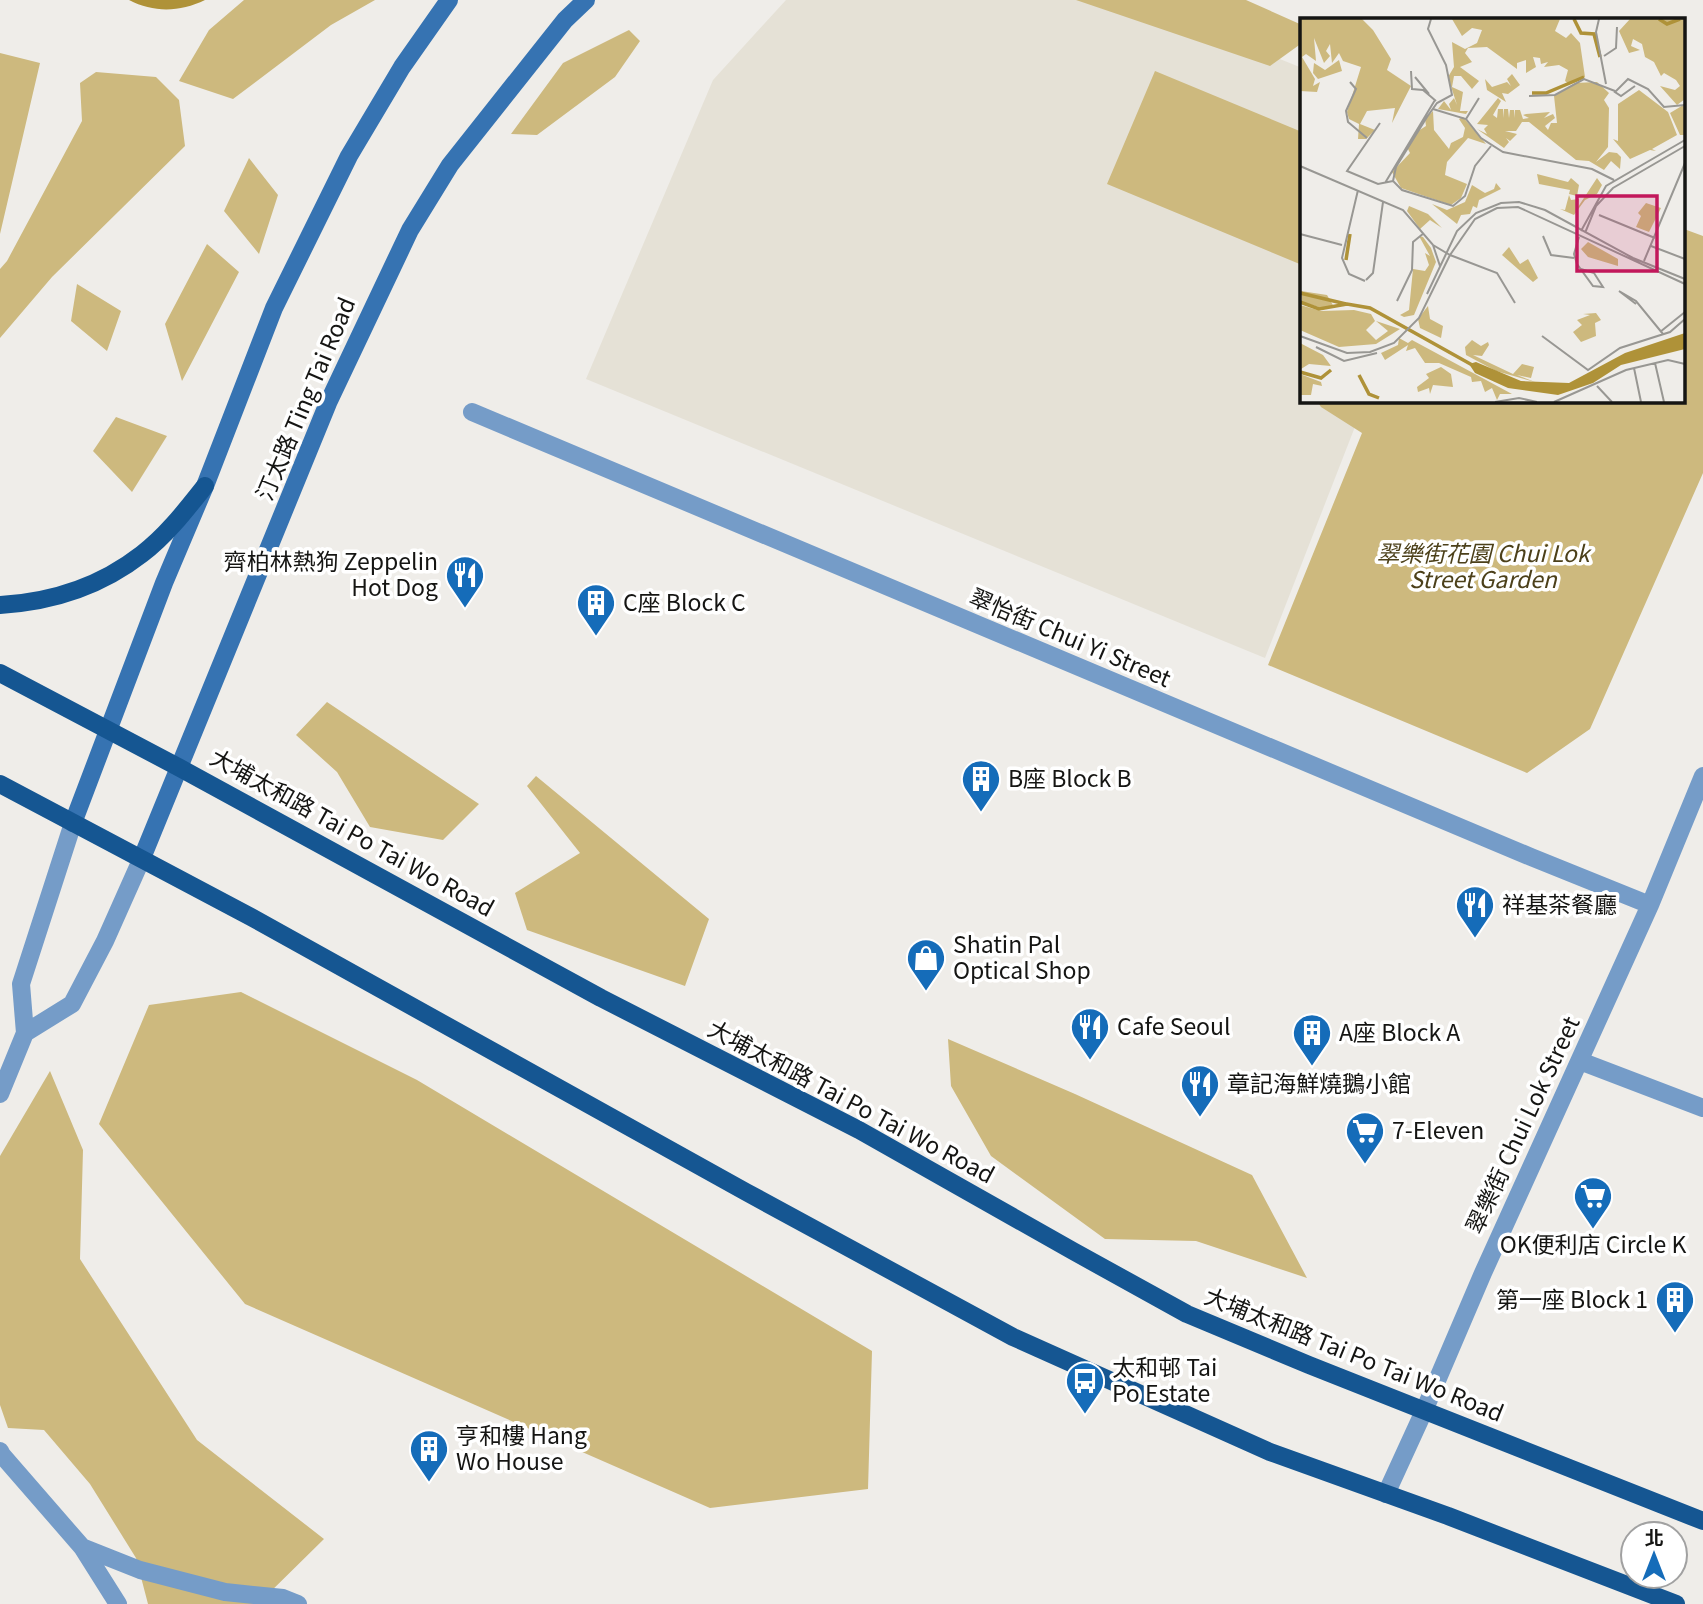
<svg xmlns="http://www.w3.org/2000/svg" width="1703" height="1604" font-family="Georgia,'Noto Sans TC',serif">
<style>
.built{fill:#e5e1d6}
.green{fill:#cdb97e}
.water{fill:#af9238}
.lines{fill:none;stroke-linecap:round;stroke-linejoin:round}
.minor{stroke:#759cc8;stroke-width:18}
.secondary{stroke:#3673b2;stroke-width:18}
.primary{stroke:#155692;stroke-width:18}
.labels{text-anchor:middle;stroke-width:7;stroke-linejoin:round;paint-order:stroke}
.street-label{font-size:23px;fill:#151513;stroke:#fff}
.park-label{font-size:23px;font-style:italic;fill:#4c401a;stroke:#fff}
.poi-label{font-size:23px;fill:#151513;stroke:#fff;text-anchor:start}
.inset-river{fill:none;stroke:#af9238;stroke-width:3.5}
.inset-road{fill:none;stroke:#989793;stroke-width:2}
.view{fill:#c2185b;fill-opacity:0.15;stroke:#c2185b;stroke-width:3.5}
.inset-edge{fill:none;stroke:#151513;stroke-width:3.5}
</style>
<rect width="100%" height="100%" fill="#efede9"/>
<path class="built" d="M786,0h350l166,68v333h63l-100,257 -679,-279 127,-299z"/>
<path class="green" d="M244,0h131l-44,25 -98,74 -54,-18 30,-51z
M1076,0h170l56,25v18l-32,23z
M629,30l11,11 -25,36 -78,58 -26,-1 52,-71z
M0,53l40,10 -40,171z
M1155,71l147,61v133l-195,-81z
M96,72l60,5 23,23 6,46 -133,131 -52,61v-69l7,-8 75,-140 -2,-38z
M249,158l29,37 -19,59 -35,-43z
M1684,229l19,7v237l-113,256 -63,44 -259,-108 94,-232 -41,-26 -4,-6h367z
M207,244l32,28 -57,109 -17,-57z
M77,284l44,27 -14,40 -36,-30z
M116,417l51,19 -35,56 -39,-41z
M327,702l152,102 -36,36 -73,-13 -33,-55 -41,-37z
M536,776l173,143 -24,67 -158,-56 -12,-37 65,-40 -53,-67z
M241,992l176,88 455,271 -4,138 -158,19 -465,-204 -146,-180 50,-119z
M948,1039l127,55 177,81 55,103 -111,-37 -91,-2 -114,-83 -40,-70z
M50,1071l33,79 -3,109 117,181 127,99 -66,65h-110l-12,-46 -46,-74 -46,-54 -36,-2 -8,-23v-249z"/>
<path class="water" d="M129,0h76c-25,12 -51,13 -76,0z"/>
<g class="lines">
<path class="minor" d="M472,412l1059,445 119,48
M25,1033l47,-29 33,-63 37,-83
M1580,1061l123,47
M0,1094l25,-61 -4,-49 52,-161
M0,1451l2,4 80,92 36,57
M1386,1494l38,-83 59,-138 167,-368 53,-129
M82,1547l58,23 85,22 58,6 15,6"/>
<path class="secondary" d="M73,823l91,-240 41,-97 69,-178 75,-152 53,-89 47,-67
M142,858l186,-455 82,-173 40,-65 115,-145 21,-20"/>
<path class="primary" d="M0,605c51,-3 101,-19 142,-51 24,-18 44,-44 63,-68
M0,673l180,95 421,230 258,132 214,121 114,63 122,51 394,156
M0,784l251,133 495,275 267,145 257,115 178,64 228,88"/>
</g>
<defs>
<g id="restaurant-pin" transform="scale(2.0125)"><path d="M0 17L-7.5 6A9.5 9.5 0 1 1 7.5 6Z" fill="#156cb9" stroke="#fff"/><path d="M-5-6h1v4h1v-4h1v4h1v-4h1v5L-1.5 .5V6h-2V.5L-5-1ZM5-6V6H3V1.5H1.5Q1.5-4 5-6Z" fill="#fff"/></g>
<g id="building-pin" transform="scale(2.0125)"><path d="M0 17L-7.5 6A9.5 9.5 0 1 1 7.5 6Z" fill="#156cb9" stroke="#fff"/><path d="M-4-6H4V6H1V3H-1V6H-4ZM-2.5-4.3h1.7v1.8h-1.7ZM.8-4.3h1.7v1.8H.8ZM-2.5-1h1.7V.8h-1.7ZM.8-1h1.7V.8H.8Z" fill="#fff"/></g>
<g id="shop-pin" transform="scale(2.0125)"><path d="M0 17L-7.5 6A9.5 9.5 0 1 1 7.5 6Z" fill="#156cb9" stroke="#fff"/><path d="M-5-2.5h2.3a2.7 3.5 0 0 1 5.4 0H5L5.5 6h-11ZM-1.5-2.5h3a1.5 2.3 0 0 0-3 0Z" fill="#fff"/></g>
<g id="supermarket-pin" transform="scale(2.0125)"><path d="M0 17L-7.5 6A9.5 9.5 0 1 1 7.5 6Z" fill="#156cb9" stroke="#fff"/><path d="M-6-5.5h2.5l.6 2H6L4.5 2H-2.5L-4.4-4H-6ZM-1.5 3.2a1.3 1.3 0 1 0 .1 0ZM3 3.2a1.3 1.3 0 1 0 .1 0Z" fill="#fff"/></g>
<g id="bus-pin" transform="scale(2.0125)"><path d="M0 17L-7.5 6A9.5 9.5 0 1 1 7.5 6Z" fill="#156cb9" stroke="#fff"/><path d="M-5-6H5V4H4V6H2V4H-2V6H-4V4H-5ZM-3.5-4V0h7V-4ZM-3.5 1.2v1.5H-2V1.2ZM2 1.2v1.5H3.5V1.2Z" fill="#fff"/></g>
</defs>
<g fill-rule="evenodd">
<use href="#restaurant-pin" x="465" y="575"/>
<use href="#building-pin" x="596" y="603"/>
<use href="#building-pin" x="981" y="779"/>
<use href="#restaurant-pin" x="1475" y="905"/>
<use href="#shop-pin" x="926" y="958"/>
<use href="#restaurant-pin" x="1090" y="1027"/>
<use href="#building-pin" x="1312" y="1033"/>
<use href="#restaurant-pin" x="1200" y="1084"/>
<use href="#supermarket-pin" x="1365" y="1131"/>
<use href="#supermarket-pin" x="1593" y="1196"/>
<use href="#building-pin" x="1675" y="1300"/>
<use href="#bus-pin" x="1085" y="1381"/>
<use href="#building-pin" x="429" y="1449"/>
</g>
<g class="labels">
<g class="street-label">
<text transform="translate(306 399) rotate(-67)" y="8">汀太路 Ting Tai Road</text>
<text transform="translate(1070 638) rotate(23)" y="8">翠怡街 Chui Yi Street</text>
<text transform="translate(352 833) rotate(29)" y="8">大埔太和路 Tai Po Tai Wo Road</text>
<text transform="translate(851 1102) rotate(28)" y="8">大埔太和路 Tai Po Tai Wo Road</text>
<text transform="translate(1523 1125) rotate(-65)" y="8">翠樂街 Chui Lok Street</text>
<text transform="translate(1354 1355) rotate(22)" y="8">大埔太和路 Tai Po Tai Wo Road</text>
</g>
<g class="park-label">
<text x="1483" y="562">翠樂街花園 Chui Lok<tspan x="1483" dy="26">Street Garden</tspan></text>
</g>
<g class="poi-label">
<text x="438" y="570" text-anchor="end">齊柏林熱狗 Zeppelin<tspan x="438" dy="26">Hot Dog</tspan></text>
<text x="623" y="611">C座 Block C</text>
<text x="1008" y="787">B座 Block B</text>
<text x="1502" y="913">祥基茶餐廳</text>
<text x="953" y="953">Shatin Pal<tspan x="953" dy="26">Optical Shop</tspan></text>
<text x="1117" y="1035">Cafe Seoul</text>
<text x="1339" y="1041">A座 Block A</text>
<text x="1227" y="1092">章記海鮮燒鵝小館</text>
<text x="1392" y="1139">7-Eleven</text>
<text x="1593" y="1253" text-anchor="middle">OK便利店 Circle K</text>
<text x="1648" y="1308" text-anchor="end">第一座 Block 1</text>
<text x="1112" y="1376">太和邨 Tai<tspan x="1112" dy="26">Po Estate</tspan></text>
<text x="456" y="1444">亨和樓 Hang<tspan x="456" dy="26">Wo House</tspan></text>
</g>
</g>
<g transform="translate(1300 18)">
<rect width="385" height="385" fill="#efede9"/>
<path d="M0,1h62l11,11 18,29 -4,11 24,16 -19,37 3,-15 -28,3 -7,13 15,6 -9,9h-8l1,-15 -10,-5 -2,-7 14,-45 -18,-6 -4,-8 -7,10 -2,-19 -4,7 4,5 -6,7 -10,-25 2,23 -10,-7 -4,3 13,22 -2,7 7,-4 -3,10 -17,-1zM152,1h108l-5,12 11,7 5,-5 9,10 5,34 -16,7 -4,-3 3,-11 -9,-5 -15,2 4,-5 -7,2 -1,-6 -7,-1 3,10 -10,6v-13l-9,3v6l-30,-22 -19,1 -3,5 7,9 -12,5 19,14 -7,8 -11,-13h-7l-2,11 11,5 -3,19h8l-2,3 -28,-5 6,-8 7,9 -2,-6 5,-6 3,7 -9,-28 6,-10 -2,-25 13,7 12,-6 5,-13 -10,-2 -10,8zM330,1h55v80l-8,6 -17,-19 15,4 5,-4 -4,-6 -12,-7 -3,3 -7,-14 -9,-5 -3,-13 -9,-5 -2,7 9,4 -11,3 -10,-22zM39,42l3,11 -24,8 -5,-6 1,-10 11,7zM212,56l8,11 -12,9 -6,-1 4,9 -19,-12 -2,-11 7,8 15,-5 4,4 -4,-7zM297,64l12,11 -5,7 5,8 -1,39 -12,15 13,-10 8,1 4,4 -1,12 -9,-8 -7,9 -15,-9 -13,-1 -47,-38h-7l-6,9h-11l12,3 -7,7 -4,-3 3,4 -5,6 -27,-19 10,5 -3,-5 4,-4 -11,-1 21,-26 3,3 -8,14 4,3 1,-9h5v9l1,-9h4l1,9 1,-8h4l1,8v-8h5l3,9 6,-1 -6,-3 3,-1 24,-2 -6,6 9,-4 2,4 -10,8 3,4 3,-7h6l-3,-27 21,-13zM339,72l29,22 9,23 -25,14 4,2 -6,-1 -20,9 -17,-20 5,2v-37zM385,86v31h-5l-10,-22zM133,93l1,19 15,19 2,-6 12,-6 2,-9 -6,-9 4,-2 23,27 -18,-6 -21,24 -2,13 22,9 -6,14 -10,7 -50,-17 -9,-16 18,-19 -3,-6 8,-14 11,-7 -1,-7zM237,156l31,8 3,-4 8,7 -2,11 -8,-2 1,-4 -31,-6zM297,160l5,7 -5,9 -12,6 -11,15 -14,-6 5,1 4,-15 2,5 8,-1 -1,8zM196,165l5,6 -22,11 -2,8 -4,-2 -3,8 -9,1 -4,9 -25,-20 15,6 18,-8 7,-17 13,8 9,-4zM346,185l15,5 -12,24 -13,-5 5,-11 -3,-3zM109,188l19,8 14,14 -12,-8 -10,9 -13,-18zM119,218l4,1 8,11 5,14 -22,53 -10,2 -4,-2 9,-5 4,-41 12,2 4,-6 -4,-12 5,3zM288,224l30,17v7l-30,-9 -7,-8zM209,229l11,17 8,-5 10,19 -5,4 -31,-27zM1,273l26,4 7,12 -12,1 -20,-6zM0,287l21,6 33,-1 17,4 4,7 -9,9 10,10 12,-9 -12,-10 24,8 -24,15 -37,3 -39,-17zM128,288l2,13 13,7 -2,12 -21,-10 -2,-9zM296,295l5,7 -6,3 1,13 -15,6 -8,-10 9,-7 -5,-5 13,-5 -7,-1zM99,320l9,5 4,-3 100,54h-12l-3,6 -5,-12 -7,4 -4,-11 -9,1 -1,-5 -32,-14h-14l-10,-15 -9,3 2,-6 -23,15 -4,-7 17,-8zM172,322l9,6 7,-4 1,3 -7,11 -9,-1 40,19 9,-10 12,3 -3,11 -14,-3 18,7 -39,-11 -30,-16 -1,-8zM0,325l23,12 8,11 -22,-2 -8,5zM141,349l10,7 2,13 -20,-2 -3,9 -1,-6 -11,4 -1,-5 12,-9 -3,-4zM0,356l21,8 1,4 -9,-2 -2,11h-11z" fill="#cdb97e"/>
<path d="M385,315v16l-64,16 -28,18 -35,12 -50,-7 -33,-15 -6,-9 7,-2 45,19 48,2 56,-30z" fill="#af9238"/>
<path class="inset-river" d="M274,1l7,14 13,1 6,23M359,1l8,5 13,-5M232,75h14l38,-16M46,242l4,-26M0,275l46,11M0,284l19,7 28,-5 23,4 104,58M0,354l21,6 10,-8M59,357l10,19 10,4"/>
<path class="inset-road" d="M131,1l-3,10 18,36 6,30 -15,8 -10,14 -31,50 -3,14 9,9 51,16 12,-10 10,-30 16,-20M299,1l-3,13 10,52M304,38l12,-8 1,-21M111,53l1,18 11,1 13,11M115,59l14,17M50,64l6,7 -10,22 2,11 19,16M335,68l-14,10 -6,-4 13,-13 20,10 16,18 21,-2M229,78l26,-1 29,-16 31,12M133,91l33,10 15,19 22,14 89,17 22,11M166,101l13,-21M80,105l-33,48 31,13 15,-3M0,148l103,44 30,35 17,10 25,-36 22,-11 21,-1 167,77M85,165l50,-83M58,172l-16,68 7,16 16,7M299,197l56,23M281,213l25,-45 79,-46M285,215l11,-27 17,-18 72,-42M0,216l42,11M243,218l8,19 23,3M279,219l-5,17 3,10 16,22 10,1 -9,-14 -13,-4M133,227l7,21M351,228l34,13M146,236l11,-23 19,-18 25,-10 18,-1 26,8 88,48 52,21M150,237l47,18 18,30M344,243l41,-98M66,262l7,-7 10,-71M319,273l17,10 27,33M319,273l17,13M127,276l19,-40M97,283l15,-31 1,-28 11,-9M360,314l25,-20M0,318l47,17 23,-1 24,-9 25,-25 31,-63M242,318l46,34 32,-22 50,-16 15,-13M16,329l28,14 33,-8M355,345l9,39M334,350l7,34M297,368l15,16M195,384l24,-4 18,4M254,384l72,-32 42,-10 17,4"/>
<path class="view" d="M277,178h80v75h-80z"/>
<rect width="385" height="385" class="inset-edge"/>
</g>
<g transform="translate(1654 1555)"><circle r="33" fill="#ffffff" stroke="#a1a1a1" stroke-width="2"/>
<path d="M0-5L12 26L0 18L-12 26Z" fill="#156cb9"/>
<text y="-10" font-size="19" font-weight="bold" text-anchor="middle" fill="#151513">北</text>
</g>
</svg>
